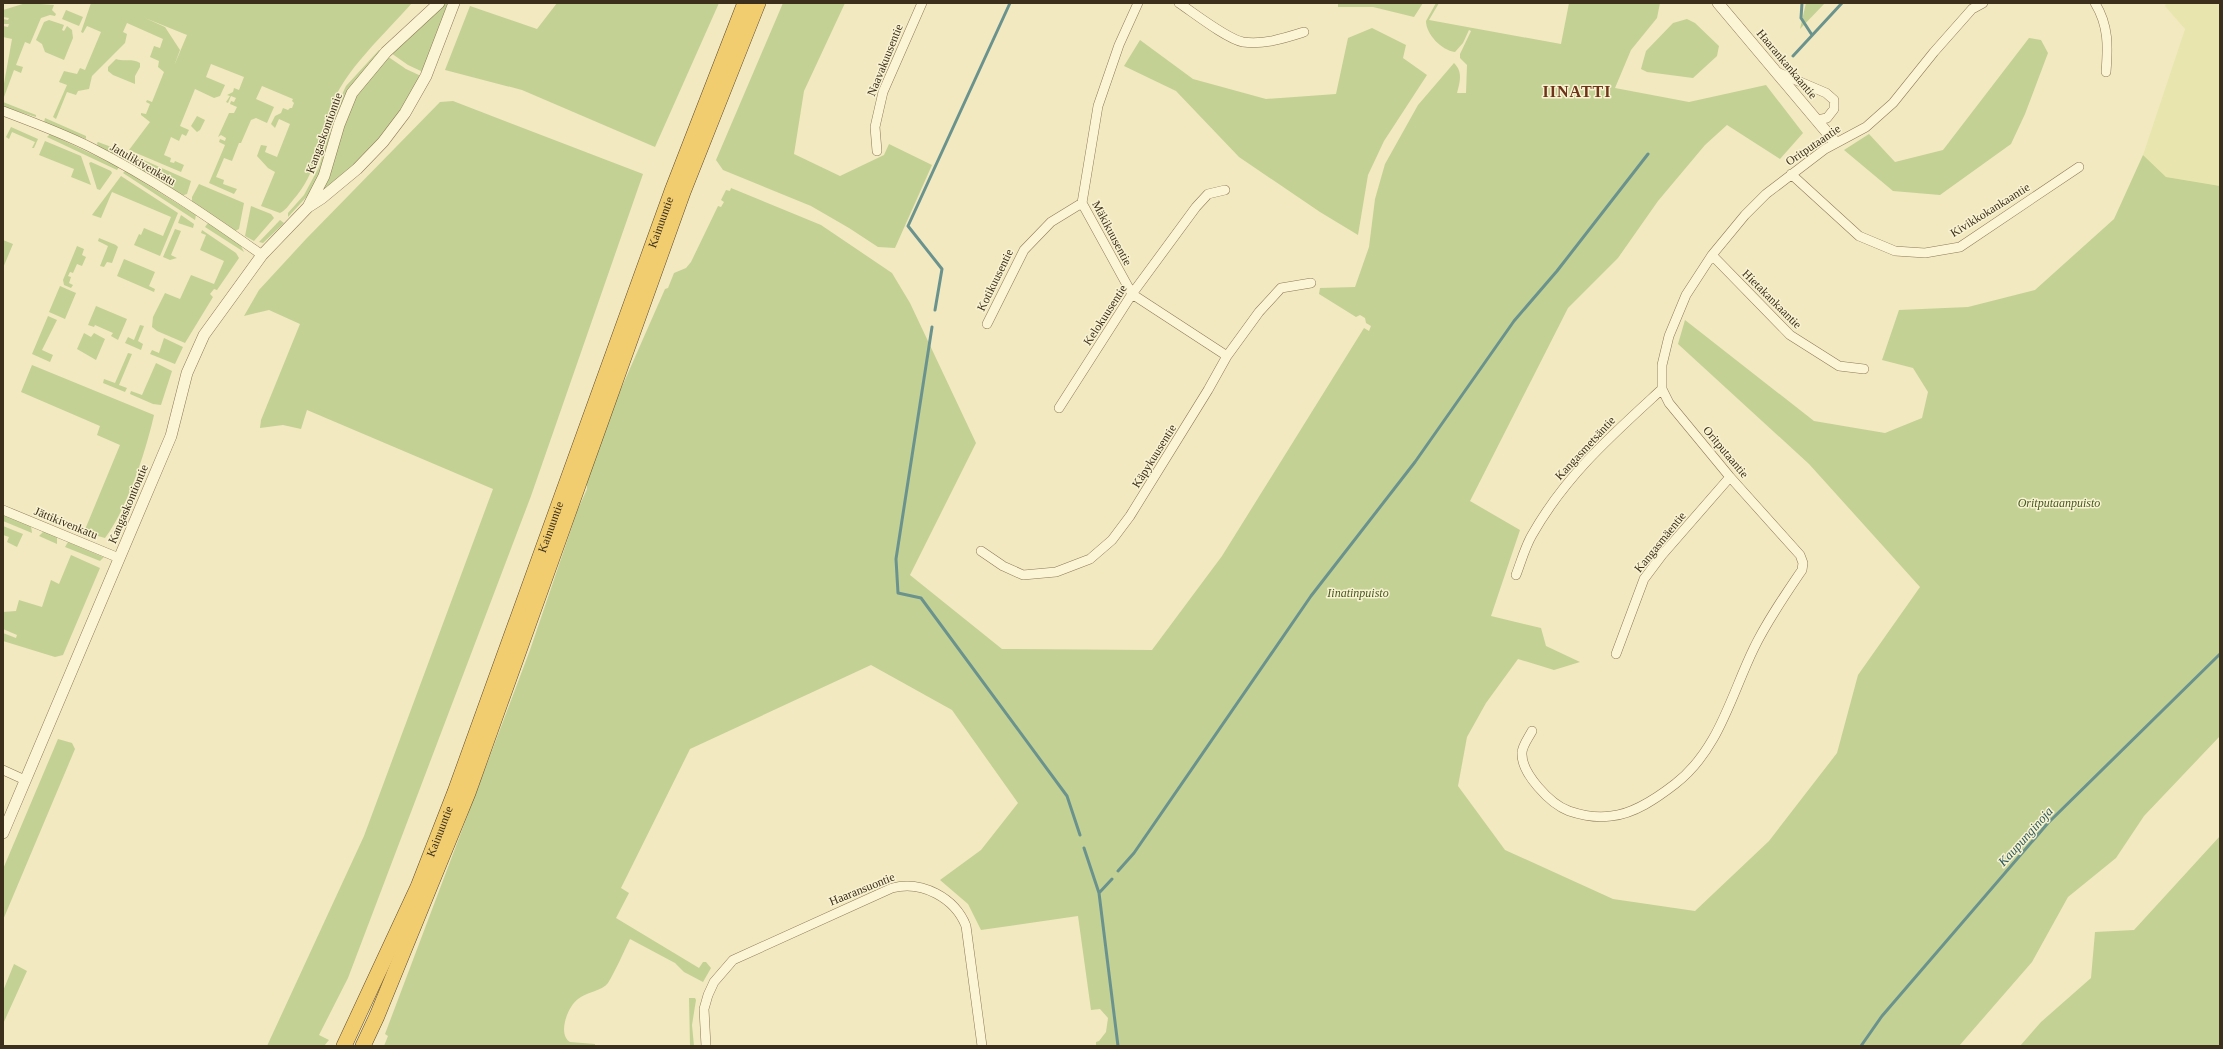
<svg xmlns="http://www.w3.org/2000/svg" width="2223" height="1049" font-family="Georgia,serif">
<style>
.farmland{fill:#e8e6ae}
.green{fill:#c3d194;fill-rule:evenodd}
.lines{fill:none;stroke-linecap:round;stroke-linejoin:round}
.stream{stroke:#6a938e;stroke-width:3}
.minor-casing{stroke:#8d7a57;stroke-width:10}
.tertiary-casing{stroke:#8d7a57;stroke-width:12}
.trunk-casing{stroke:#5b472b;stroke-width:16}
.minor{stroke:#fcf5d5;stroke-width:9}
.tertiary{stroke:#fcf5d5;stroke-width:11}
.trunk{stroke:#f1cd70;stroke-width:15}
.labels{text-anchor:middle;stroke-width:3;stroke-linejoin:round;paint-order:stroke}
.street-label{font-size:12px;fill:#3c2f1c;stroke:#f9f2d1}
.park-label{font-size:12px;font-style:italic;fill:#455a21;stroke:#f9f2d1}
.water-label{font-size:13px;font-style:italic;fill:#2a5a5d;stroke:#f9f2d1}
.district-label{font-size:16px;font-weight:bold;letter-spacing:1px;fill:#6c3318;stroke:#f9f2d1}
</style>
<rect width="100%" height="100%" fill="#f2e9c1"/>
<path class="farmland" d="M2166,3h54v183l-54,-9 -23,-22 42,-126 -20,-23z"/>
<path class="green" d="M26,3l28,2 -2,5 4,4 -1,2 -5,-1 -9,3 -11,26 -5,-2 -9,23 7,2 -2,6 -7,-3 -10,27 -1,-8 9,-50 -9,-2v-11l5,1 1,-3h-6v-5l5,1 1,-2 -6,-1v-7z
M91,3h321c-25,29 -70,69 -81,105 -11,34 -14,65 -38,92 -4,5 -8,11 -13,13l-19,-7 14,-34 -7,-4 -11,-12 4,-11 6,1 -2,6 12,5 13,-33 -11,-5 -4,9 -4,-4 4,-8 6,-3 2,-5 5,2 2,-2h2l2,-5 -2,-2 1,-2 -31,-13 -6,13 18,8 -7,16 -11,-5 -5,2 -10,23h-2l-7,18 -8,-3 -8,19 8,3 -1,4 14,5 -3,5 -25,-11 16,-38 -6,-3 1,-3 5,2 1,-3 -5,-3 -3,2 11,-24h5l3,-6 -7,-3 1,-3 3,1 2,-4 -5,-2 -3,7 -2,-1 4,-6 -3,-1 6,-3 1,-4 5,2 5,-13 -33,-13 -5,13 19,8 -5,11 -6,2 -19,-9 -15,37 9,4 -3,6 -4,-2 -3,7 -8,-4 -7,18 7,3 -1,4 4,1 1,-2 9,4 -3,7 -52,-22 21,-28 -9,-7v-2l5,1 4,-10 -4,-2 1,-2 5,2 12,-30 -6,-5 1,-6 -9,-4 4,-11 6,2 3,-9 -36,-16 -4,9 4,2 -2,9 -33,33 -3,13 -11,2 -2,4 -9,-3 -11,27 -3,-2 14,-32 -8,-3 5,-11 13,3 3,-6 5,2 16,-38 -14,-6 -4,7 -2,-1zM145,18l42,17 -13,31 6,-16 -15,-23z
M442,3h10l-29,69 -15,-7 -17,-12z
M557,3h162l-64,144 -133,-57 -77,-20 25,-64 67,23z
M783,3h62l-41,88 -10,63 46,22 44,-21 5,-11 43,21 -37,83 -17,-1 -29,-19 -38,-22 -88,-36 -7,-10z
M1338,3h85l-9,14 -41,-10h-35z
M1436,3h3l-10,17 132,24 8,-41h91l-3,15 -26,32 -16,38 74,14 77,-17 37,48 -23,26 -53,-34 -22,20 -47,56 -40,57 -50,50 -98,193 50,29 -29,86 50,12 5,18 34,16 -26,8 -36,-11 -32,44 -19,34 -9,49 47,64 108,49 82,12 74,-70 68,-88 21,-78 62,-88 -111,-123 -131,-120 7,-24 129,101 71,12 37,-15 6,-26 -15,-24 -31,-8 17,-50 69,-3 67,-17 79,-71 29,-64 23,22 54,9v550l-76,80 -28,42 -48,39 -36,65 -73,84h-863v-4l3,-1 7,-9 2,-14 -8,-9 -9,1 -13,-94 -97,14 -13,-26 -28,-24 41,-30 37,-47 -66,-93 -81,-45 -181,84 -69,139 8,5 -13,25 83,50 4,-6h3l5,6 -8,14 -19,-10 -9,-9 -45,-24c-7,14 -14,31 -22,44 -6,8 -22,9 -30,16 -10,7 -21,35 -8,43l25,2v2h-211l4,-10 -3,-2 145,-384 48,-141 9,-20v-9l30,-82 48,-109 3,-1 6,-15 12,-5 5,-6 27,-56 3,1 3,-5 -3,-2 5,-10 4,1 1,-3 90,37 71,48 18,30 66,140 -66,132 92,74 150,1 70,-94 142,-228 5,3 2,-5 -5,-3 -1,-5 -5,-3 -4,2 -37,-23 1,-6 35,-1 14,-40 6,-48 10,-35 33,-59 36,-42c9,9 6,18 3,30h9l1,-28 -7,-7v-4l11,-23 -2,-1 -6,13 -8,9c-14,-2 -29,-18 -29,-31z
M1806,3h19l-25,26z
M66,10l17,7 -4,9 -17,-7z
M1687,19l8,4 24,23 -2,10 -24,22 -46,-6 -6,-3 5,-18 27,-28z
M49,20l15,5 -2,5 2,1 3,-5 5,4 1,8 -9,22 -19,-8 -3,-8 -6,-4 8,-18z
M1372,28l34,17 -3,13 24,17 -43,66 -16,34 -10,60 -38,-23 -81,-55 -63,-66 -52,-25 16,-26 53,39 73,20 70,-5 12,-56z
M2029,38l12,2 7,13 -23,61 -14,30 -71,51 -47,-4 -49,-41 25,-16 26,28 48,-12z
M379,50l4,3 -15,15 -56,123 -24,26v-4l16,-18 15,-28 17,-60 10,-21z
M387,56l19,13 15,7 -18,35 -48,55 -37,30 37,-101z
M116,59c9,3 16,-1 24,4v4l-5,9v8l-22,-9 -5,-4v-4z
M453,101l190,73 -112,322 -183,482 -29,57 10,5 -5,6h-57l97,-210 129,-347 -186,-79 -6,19 -18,-4 -23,3 1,-8 39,-96 -31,-14 -25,6 15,-26 47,-51 134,-137z
M3,102l33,13v2l-33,-10z
M197,116l8,4 -5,10 -3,2 -6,-6z
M45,118l41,18v3l-42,-16z
M11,127l27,12 -4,9h-2l3,-6 -23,-10 -3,7 -3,-2z
M50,134l69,33 -2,3 -70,-33z
M45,141l36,15 10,29 -20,-8 3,-8 -35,-14z
M98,142l32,12v2l-3,5 -29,-14 -1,-4z
M137,157l54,24 -4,13 -6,2 -49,-32z
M91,162l20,9 1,2 -12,17 -3,-1 -8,-26z
M125,171l71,44 -1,5 -72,-47z
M121,176l57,37 -18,43 -26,-11 5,-11 2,1 3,-7 19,8 8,-19 -59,-25 -11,26 -9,-3z
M199,184l45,19 -5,26 -4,2 -43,-29v-5z
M251,206l20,8 3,4 -20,23 -9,-5z
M181,215l13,9 -1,4 -15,-5z
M280,220l4,3 -21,20 -4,-1z
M208,223l32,21 4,8 -39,-25z
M175,229l6,2 -10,24 6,3 -7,2 -7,-3z
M202,230l34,23 3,5 -22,32 -3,-1 -4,5 3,3 -28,46 -28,-12 -5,-4 1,-10 12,-24 15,6 11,-24 23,9 10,-23 -24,-11 6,-15 -5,-2z
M99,238l17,7 2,2 -6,16 -5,-1 -3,5 -4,-1 8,-20 -10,-5z
M3,240l10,4 -10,24z
M77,246l7,3 -2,6 4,2 -4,9 -5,-2 -4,9 -3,-1 -2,4 3,1 -2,6 4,2 -2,3 -7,-3 -1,-5z
M124,259l31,13 -6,14 6,3 -1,3 -37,-16z
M60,286l16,7 -11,26 -16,-7z
M96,306l31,13 -9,21 -7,-4 2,-3 -18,-8 -1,2 -6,-2z
M48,316l9,4 -15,30 11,5 -3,7 -18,-8z
M140,325l4,1 -6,15 5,3 -2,6 -16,-7 3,-6 6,3z
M84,333l7,4 3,-4 11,6 -9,21 -19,-11z
M164,338l19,9 -8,17 -25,-10 2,-4 7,3z
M128,353l4,1 -13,31 8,3 -2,4 -22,-9 1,-4 11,4z
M156,363l16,8 -11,34 -8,-1 -23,-10 1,-3 11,4z
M32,365l122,50c-8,36 -27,94 -49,123l-21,-6 36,-87 -23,-10 3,-9 -79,-34z
M3,514l28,12 1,7 -29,-12z
M3,526l20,8 -6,13 -10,-5 2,-5 -6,-2z
M44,531l13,6v7l-18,-8z
M68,542l35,15h1l-4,4 -35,-14z
M71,555l29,13 -37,87 -8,2 -52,-16v-8l13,5 1,-3 -14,-6v-17l13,-1 3,-11 23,7 9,-27 8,4z
M58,739l14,4 3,6 -72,171v-51z
M2220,836v210h-200l21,-24 50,-44 4,-46 39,-2z
M14,964l13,7 -24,53v-33z
M689,998h6l1,2 -4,25 2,21h-50l46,-1z"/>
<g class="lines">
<path class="stream" d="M1802,3l-1,15 11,17
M1793,56l49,-53
M935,310l7,-41 -34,-43 102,-223
M932,327l-36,232 2,34 23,5 146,198 13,39
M1084,848l15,45
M1118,871l16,-18 177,-257 104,-134 99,-141 43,-50 91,-117
M1112,879l-13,14 19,153
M1861,1046l21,-30 166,-193 172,-169"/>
<g class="minor-casing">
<path id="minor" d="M1138,3l-19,42 -21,61 -16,97 50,91 95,62
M1179,3c15,10 48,36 64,39 21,3 42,-4 61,-10
M2095,3c14,23 13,44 11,69
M1777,72l49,21 8,7v9l-7,9 -10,2
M3,111c29,11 59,22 87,36 60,30 117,69 172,108
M877,151l-2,-24 8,-35 39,-89
M1791,174l68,62 36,15 30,2 35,-6 119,-80
M1712,255l78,80 49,31 25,3
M987,324l37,-74 27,-28 31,-19
M1059,408l73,-114 64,-87 12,-13 17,-4
M3,510l116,48
M981,551l22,15 20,9 33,-3 34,-13 22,-19 18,-24 78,-126 19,-34 32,-44 22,-24 30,-5
M1516,575c5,-13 9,-28 16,-40 34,-60 80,-100 130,-146
M1616,654l28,-75 18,-24 68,-78
M1532,731c-3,6 -10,15 -10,22 -1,20 28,51 47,58 12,4 29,7 42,5 23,-2 46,-18 64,-32 44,-34 56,-89 79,-136 13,-27 31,-53 48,-78l1,-7 -3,-8 -70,-78 -61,-74 -7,-14v-24l7,-29 17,-41 26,-40 33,-40 21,-21 59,-45 41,-22 27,-24 41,-51 38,-43 11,-6
M3,770l22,10
M706,1046l-2,-37 4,-14 6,-13 19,-22 159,-72c30,-8 63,10 74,38l16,120"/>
</g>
<g class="tertiary-casing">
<path id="tertiary" d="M1718,3l117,139
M308,207l16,-31 15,-51 13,-32 34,-41 53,-49
M3,833l168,-397 16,-63 17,-38 58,-80 46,-48 14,-9 35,-29 26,-27 22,-29 21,-37 28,-73"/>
</g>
<g class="trunk-casing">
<g id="trunk">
<path id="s1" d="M344,1046l74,-159 37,-95 217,-601 73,-188"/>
<path d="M363,1046l14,-30 91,-223 215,-601 75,-189"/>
</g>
</g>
<use href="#minor" class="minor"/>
<use href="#tertiary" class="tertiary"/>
<use href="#trunk" class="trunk"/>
</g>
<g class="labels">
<g class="street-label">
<text transform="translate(885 60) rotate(-68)" y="4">Naavakuusentie</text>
<text transform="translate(1787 64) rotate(50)" y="4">Haarankankaantie</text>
<text transform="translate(324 133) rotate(-70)" y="4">Kangaskontiontie</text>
<text transform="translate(1813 145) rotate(-34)" y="4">Oritputaantie</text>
<text transform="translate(143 164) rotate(30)" y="4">Jatulikivenkatu</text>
<text transform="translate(1990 210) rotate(-32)" y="4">Kivikkokankaantie</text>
<text dy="4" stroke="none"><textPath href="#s1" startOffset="883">Kainuuntie</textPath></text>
<text transform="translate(1112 233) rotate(62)" y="4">Mäkikuusentie</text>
<text transform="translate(995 280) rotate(-64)" y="4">Kotikuusentie</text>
<text transform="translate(1772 299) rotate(45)" y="4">Hietakankaantie</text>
<text transform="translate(1105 315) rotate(-57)" y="4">Kelokuusentie</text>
<text transform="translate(1585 448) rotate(-47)" y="4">Kangasmetsäntie</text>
<text transform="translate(1726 452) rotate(50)" y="4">Oritputaantie</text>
<text transform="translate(1154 456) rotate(-58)" y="4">Käpykuusentie</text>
<text transform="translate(128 504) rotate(-67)" y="4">Kangaskontiontie</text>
<text transform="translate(66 523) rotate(22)" y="4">Jättikivenkatu</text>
<text dy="4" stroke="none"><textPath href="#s1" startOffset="559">Kainuuntie</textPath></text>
<text transform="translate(1660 542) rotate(-51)" y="4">Kangasmäentie</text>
<text dy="4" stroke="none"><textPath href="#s1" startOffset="235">Kainuuntie</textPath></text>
<text transform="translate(862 889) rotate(-22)" y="4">Haaransuontie</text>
</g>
<g class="park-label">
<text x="2059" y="507">Oritputaanpuisto</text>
<text x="1358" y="597">Iinatinpuisto</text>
</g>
<g class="water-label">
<text transform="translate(2025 836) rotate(-48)" y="5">Kaupunginoja</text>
</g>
<g class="district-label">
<text x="1577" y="97">IINATTI</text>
</g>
</g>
<rect width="2223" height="1049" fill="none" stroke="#3c2f1c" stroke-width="8"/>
</svg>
